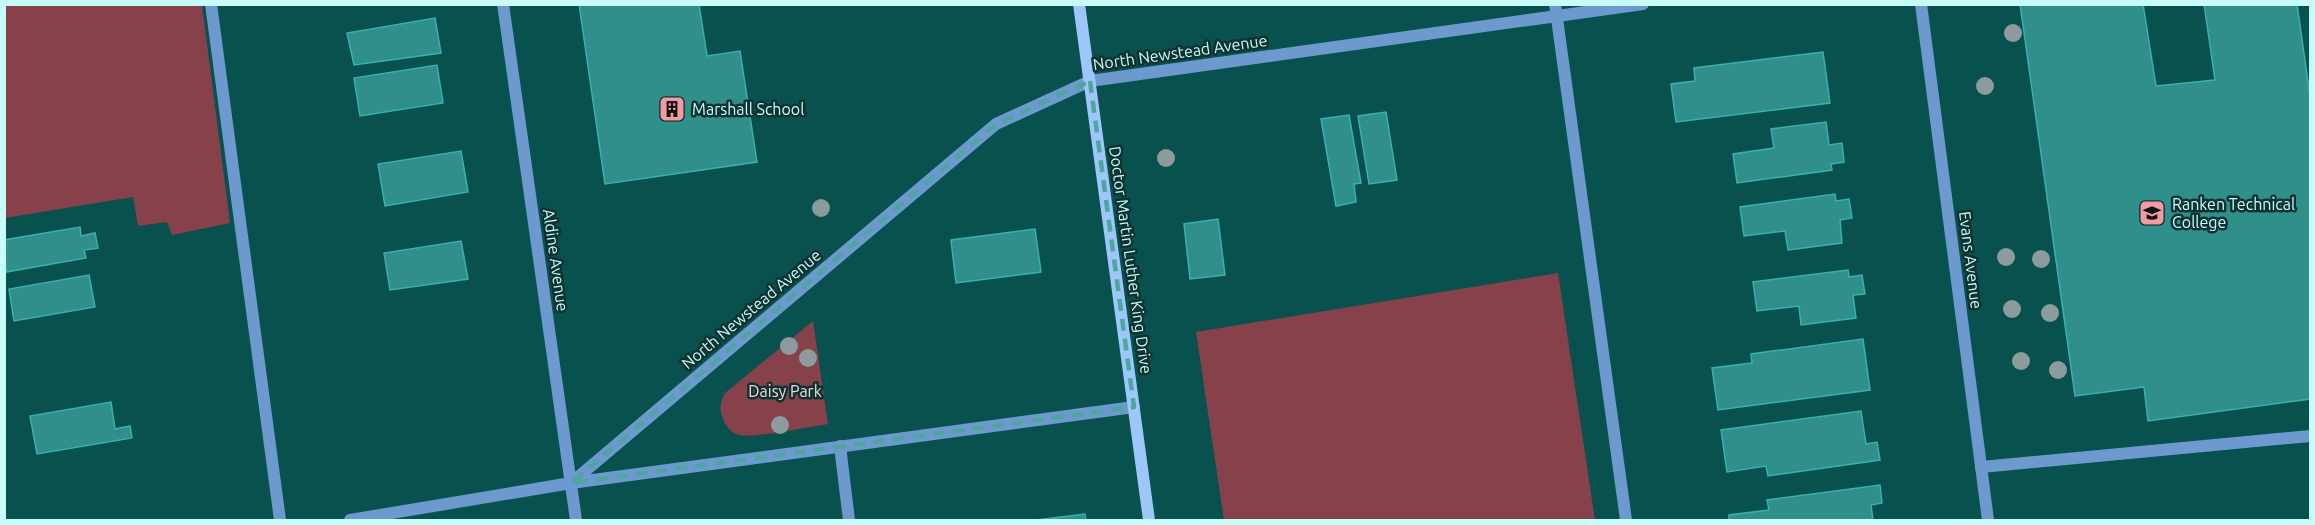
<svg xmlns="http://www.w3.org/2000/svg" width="2315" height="525" font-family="Ubuntu,sans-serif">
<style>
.green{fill:#86414b}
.building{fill:#308e8b;stroke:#35b3b0;stroke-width:1.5}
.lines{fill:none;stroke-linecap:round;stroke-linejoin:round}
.path{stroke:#5a9a97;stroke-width:4;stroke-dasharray:4.5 4.5;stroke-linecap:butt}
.lane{stroke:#6c9ace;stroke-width:12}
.street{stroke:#6c9ace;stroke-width:12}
.secondary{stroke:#9cc7f8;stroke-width:12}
.tree{fill:#8c9b9c}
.marked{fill:none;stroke:#4fa59f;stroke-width:4.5;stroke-dasharray:12 8;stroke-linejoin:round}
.labels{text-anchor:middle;stroke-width:5;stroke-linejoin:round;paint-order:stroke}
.street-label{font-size:16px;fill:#c7fcf9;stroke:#0c3332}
.poi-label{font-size:16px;fill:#c7fcf9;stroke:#0c3332;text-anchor:start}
.park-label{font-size:16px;fill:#f7d8db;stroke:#0c3332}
</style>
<rect width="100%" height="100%" fill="#09514f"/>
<path class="green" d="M5,4l197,1 28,218 -58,12 -5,-13 -29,4 -5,-29 -128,21z
M1558,273l37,247h-371l-28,-188z
M813,321l15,103c-19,3 -73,14 -89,11 -8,-2 -13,-9 -16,-16 -4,-9 -3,-17 2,-26z"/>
<path class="building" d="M579,4h120l8,52 33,-5 17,111 -152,22z
M2020,4h123l13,82 59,-6 -11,-76h93l13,92v303l-162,22 -4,-34 -69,9z
M435,18l6,35 -87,12 -7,-32z
M1823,52l7,51 -154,19 -5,-38 24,-3 -1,-13z
M437,65l6,38 -83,13 -6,-38z
M1386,112l11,68 -28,4 -11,-68z
M1349,115l12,68 -7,1 2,18 -20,4 -15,-87z
M1826,122l3,23 13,-2 2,19 -13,2 1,6 -95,13 -4,-29 41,-6 -3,-19z
M461,151l7,41 -83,14 -7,-42z
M1835,194l1,7 13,-2 3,19 -12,2 2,23 -54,7 -3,-19 -41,5 -4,-29z
M1218,219l7,56 -35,4 -6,-55z
M80,227l1,9 14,-3 3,15 -14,2 2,8 -80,14 -2,-32z
M1035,229l6,43 -85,11 -5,-43z
M461,241l7,38 -78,11 -6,-37z
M1848,270l1,7 13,-2 3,19 -12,1 3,23 -55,7 -2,-19 -42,5 -4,-29z
M89,275l6,32 -81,14 -5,-32z
M1863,339l7,51 -152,20 -6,-42 40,-5 -1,-9z
M111,402l4,27 15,-3 2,12 -95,16 -7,-38z
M1861,411l5,33 11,-2 3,18 -112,16 -2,-10 -39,6 -6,-42z
M1880,485l2,18 -11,2 2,15h-144v-5l40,-5 -2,-10z
M1085,514l1,6h-50z"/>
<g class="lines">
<path class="path" d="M2309,88l1,1"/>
<path class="lane" d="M211,4l69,516
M1555,4l71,516
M840,446l9,74
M1981,467l329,-31"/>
<path class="street" d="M503,4l73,516
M1921,4l67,516
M571,483l425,-359 94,-43 553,-77
M350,520l221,-37 563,-76"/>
<path class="secondary" d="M1079,4l70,516"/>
</g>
<g class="tree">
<circle cx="2013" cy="33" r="9"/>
<circle cx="1985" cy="86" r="9"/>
<circle cx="1166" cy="158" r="9"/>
<circle cx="821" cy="208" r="9"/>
<circle cx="2006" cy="257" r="9"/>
<circle cx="2041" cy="259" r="9"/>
<circle cx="2012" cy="309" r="9"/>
<circle cx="2050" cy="313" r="9"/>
<circle cx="789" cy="346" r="9"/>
<circle cx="808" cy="358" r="9"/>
<circle cx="2021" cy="361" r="9"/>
<circle cx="2058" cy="370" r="9"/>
<circle cx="780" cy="425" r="9"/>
</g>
<path class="marked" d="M1090,81l44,326 -563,76 425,-359z"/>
<defs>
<g id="building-square" transform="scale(1.35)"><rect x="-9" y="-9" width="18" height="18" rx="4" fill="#f49aa5" stroke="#0c3332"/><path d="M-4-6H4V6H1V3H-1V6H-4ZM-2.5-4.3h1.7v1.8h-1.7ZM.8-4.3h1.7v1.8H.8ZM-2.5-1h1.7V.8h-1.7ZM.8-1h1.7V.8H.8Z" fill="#111"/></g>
<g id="university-square" transform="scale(1.35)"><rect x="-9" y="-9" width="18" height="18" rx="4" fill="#f49aa5" stroke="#0c3332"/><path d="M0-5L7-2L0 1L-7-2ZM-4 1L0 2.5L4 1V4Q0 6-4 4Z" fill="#111"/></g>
</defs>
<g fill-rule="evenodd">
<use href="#building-square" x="672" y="109"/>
<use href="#university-square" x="2152" y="213"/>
</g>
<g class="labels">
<g class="street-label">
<text transform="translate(1180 52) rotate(-8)" y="6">North Newstead Avenue</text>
<text transform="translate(556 260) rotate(82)" y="6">Aldine Avenue</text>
<text transform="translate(1131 260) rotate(82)" y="6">Doctor Martin Luther King Drive</text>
<text transform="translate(1971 260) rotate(83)" y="6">Evans Avenue</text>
<text transform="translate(751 309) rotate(-40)" y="6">North Newstead Avenue</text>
</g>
<g class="poi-label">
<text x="692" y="115">Marshall School</text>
<text x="2172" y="210">Ranken Technical<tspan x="2172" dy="18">College</tspan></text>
</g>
<g class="park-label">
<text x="785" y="397">Daisy Park</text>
</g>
</g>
<rect width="2315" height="525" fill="none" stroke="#c7fcf9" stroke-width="12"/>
</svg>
